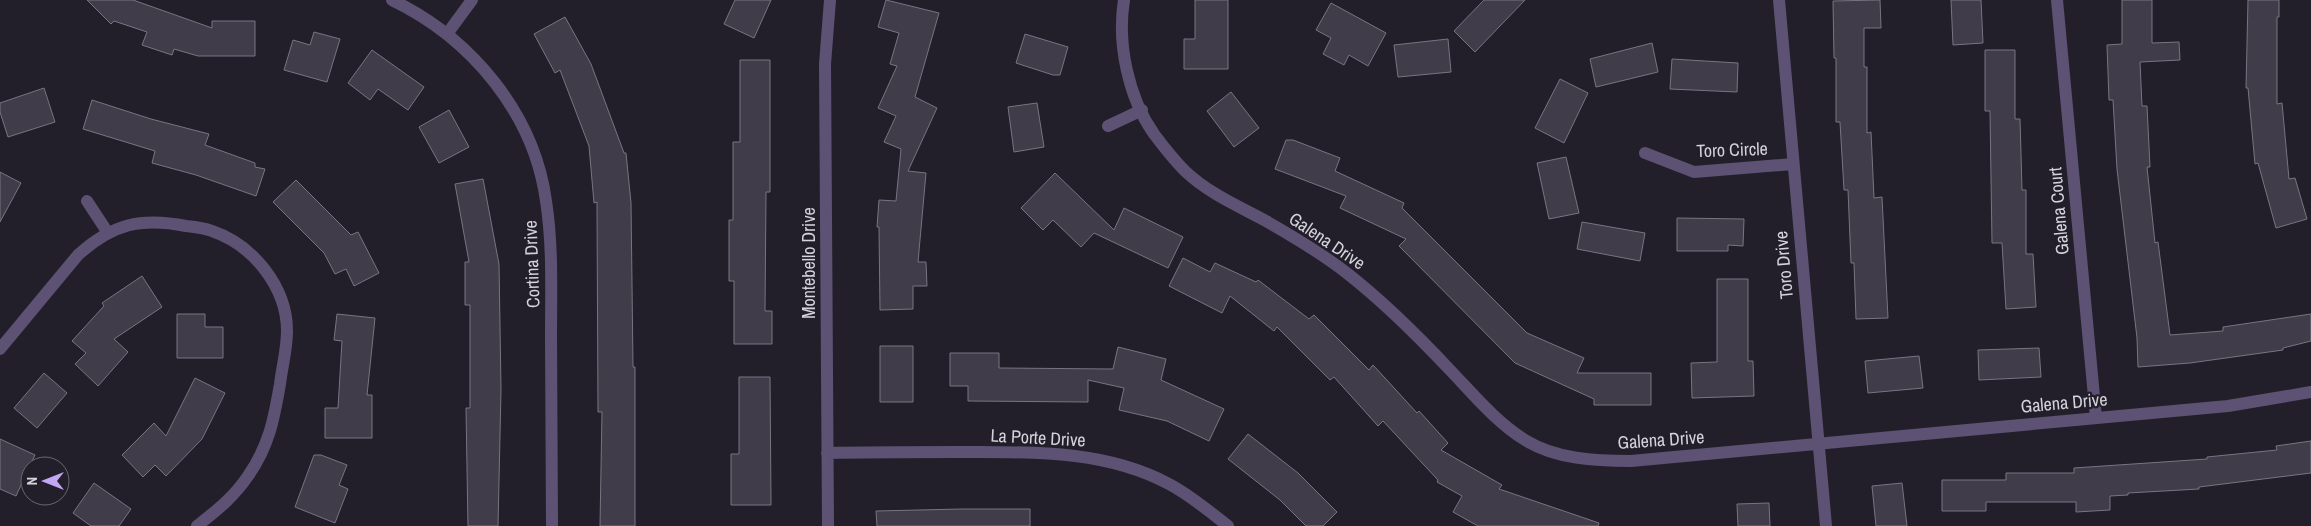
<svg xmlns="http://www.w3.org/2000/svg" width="2311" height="526" font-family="'Archivo Narrow',sans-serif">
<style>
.building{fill:#403c49;stroke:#787482}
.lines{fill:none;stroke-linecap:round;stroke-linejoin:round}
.minor{stroke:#5d5274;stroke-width:12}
.labels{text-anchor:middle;stroke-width:4.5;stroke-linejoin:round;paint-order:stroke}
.street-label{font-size:18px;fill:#d4d2da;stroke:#231f2a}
</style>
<rect width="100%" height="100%" fill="#231f2a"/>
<path class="building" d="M87,0h46l79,28v-7h43v35h-57l-24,-7 -2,6 -30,-10 5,-13 -33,-11 -3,3z
M735,0h36l-17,38 -30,-14z
M886,0l53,13 -24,84 22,11 -29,63 18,2 -8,89h8l1,24h-14v23l-33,1 -1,-83h-2l2,-27 17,1 5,-52 -17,-7 12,-26 -18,-8 19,-42 -7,-2 9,-31 -21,-6z
M1195,0h33v69h-44v-30h11z
M1484,0h41l-50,52 -21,-21z
M1880,0l1,28h-17v39h3v66l4,-1 3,66 8,-1 6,121 -32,1 -2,-56h-3l-3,-73h-4l-4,-68h-4v-64h-2l-1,-57z
M1951,0h30l2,43 -30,2z
M2122,0h30v43l27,-1 1,18 -40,2 2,44h5l3,61h-3l8,76 3,-1 12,93 53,-4v-4l88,-13v27l-28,7v2l-93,13 -52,4 -1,-29 -20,-169 -4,-69h-4l-2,-55 15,-1z
M2248,0h31v17h-2v87l5,-1 7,76 6,-1 12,41 -31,9 -18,-65 -3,1 -7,-76h-2z
M1331,3l55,30 -18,33 -19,-11 -5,10 -21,-11 8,-16 -15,-8z
M565,17l26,47 33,89h2l5,50 2,164h2v159h-35l2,-114h-4l-1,-210 -3,1 -5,-57 -29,-76 -5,3 -21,-39z
M314,32l26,7 -13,43 -43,-12 9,-30 17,5z
M1025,34l43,13 -8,28h-7l-37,-12z
M1448,39l3,33 -53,5 -4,-32z
M1652,43l6,29 -62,15 -6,-28z
M372,50l52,37 -16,23 -30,-21 -8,11 -22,-17z
M1985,50h30v69h5l2,71h4v64h7l3,53 -30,2 -4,-66h-10l-2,-132h-5z
M1672,59l66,4 -1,29 -67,-3z
M740,60h30v132h-4l-1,119h7v33h-38v-63h-5v-61h4v-78h7z
M1560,79l28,14 -24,50 -29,-15z
M44,88l11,34 -47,15 -8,-25v-9z
M1231,92l28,36 -25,19 -27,-36z
M92,100l59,19 58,15 -4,11 50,18v4l10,2 -9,27 -60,-21 -44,-12 3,-12 -72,-22z
M1037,103l7,44 -30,5 -6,-45z
M449,110l20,37 -30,16 -20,-36z
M1286,140h7l47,18 -5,13 69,32 -2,5 125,125 57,25 -7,15h74v32h-57v-6l-79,-36 -116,-117 7,-7 -66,-31 6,-12 -71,-27z
M1566,157l13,56 -30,6 -12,-56z
M0,172l21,11 -21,39z
M1055,173l59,57 10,-22 59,29 -15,31 -74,-35 -13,14 -28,-27 -10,10 -22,-22z
M483,179l16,85 2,126 -3,136h-30l-2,-118h4v-103h-5v-43h4l-14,-78z
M296,180l55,55 7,-3 21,41 -25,13 -8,-17 -11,5 -11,-21 -51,-51z
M1677,218l67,1 -1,27 -15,-1v6h-51z
M1582,222l63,11 -5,28 -63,-12z
M1183,258l27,14 5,-9 41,19 2,-2 51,39 5,-4 55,55 4,-5 44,48 2,-2 29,32 -7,7 61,35 -3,4 100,34 -1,3h-120l-25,-14 9,-16 -25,-14 1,-2 -55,-59 -5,5 -44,-49 -4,3 -53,-53 -3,4 -44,-35 -8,17 -53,-27z
M142,276l20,31 -48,32 14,13 -30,34 -23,-22 11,-11 -14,-12 32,-35 -2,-3z
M1717,279h31v82h5l1,35 -62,2 -1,-35 26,-1z
M177,314h28v13h18v31h-46z
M337,314l38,4 -8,77h5v43h-47v-30h13l4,-67 -8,-1z
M880,346h33v56h-33z
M1118,347l48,12 -5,21 63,29 -15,32 -42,-20 -48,-11 5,-22 -36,-8v22l-120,-1v-15h-18v-33h49v15l114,1z
M2039,348l2,29 -62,3 -1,-30z
M1919,356l4,32 -55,5 -3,-32z
M44,373l23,20 -30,35 -23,-20z
M739,377h31l1,128h-40v-51h8z
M195,378l30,15 -23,46 -36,37 -11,-11 -12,12 -21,-22 32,-32 12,13z
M1248,434l50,39 39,39 -14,14h-17l-26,-26 -52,-41z
M0,439l35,16 -19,41 -16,-7z
M2311,441v32l-112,14v2l-71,4v2l-18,1v14l-34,2v-10h-90v9h-44v-31h64v-7h68v-5l133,-9v-2l70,-7 -1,-4z
M314,455h7l26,10 -8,20 9,4 -13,34 -40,-16z
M94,483l37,26 -12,17h-28l-18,-13z
M1902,483l5,43h-31l-4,-40z
M1769,503l1,23h-32l-1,-22z
M962,509h68v17h-153l-1,-15z"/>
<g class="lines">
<path class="minor" d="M392,0c79,38 142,113 154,201 7,45 5,91 5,136 0,63 1,126 1,189
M1124,0c-7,43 4,97 30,134 9,12 20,26 31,37 23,22 53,35 81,50 28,16 57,33 82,53 37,29 70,62 102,96 23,24 46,52 75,70 31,19 70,21 106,21l597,-55 83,-14
M1779,0l47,526
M2057,0l39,418
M447,34l25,-34
M1108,126l34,-16
M1645,153l49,19 99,-8
M87,201l21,32
M0,349l78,-94c34,-31 63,-38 108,-29 8,1 18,2 26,5 41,14 75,56 75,100 0,18 -5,36 -7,53 -6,35 -11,62 -32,92 -14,21 -32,35 -51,50
M827,453c44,-1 87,-1 130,-1 71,0 147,-3 212,32 21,11 40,27 59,42
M828,526l-3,-462 5,-64"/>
</g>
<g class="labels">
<g class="street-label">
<text transform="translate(1732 150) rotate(-2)" y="6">Toro Circle</text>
<text transform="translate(2059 211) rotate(-95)" y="6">Galena Court</text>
<text transform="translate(1327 241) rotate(34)" y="6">Galena Drive</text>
<text transform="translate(809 263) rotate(-90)" y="6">Montebello Drive</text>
<text transform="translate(532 264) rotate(-92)" y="6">Cortina Drive</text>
<text transform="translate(1784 265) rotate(-95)" y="6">Toro Drive</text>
<text transform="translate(2064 403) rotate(-5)" y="6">Galena Drive</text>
<text transform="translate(1038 438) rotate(3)" y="6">La Porte Drive</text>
<text transform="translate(1661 440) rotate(-4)" y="6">Galena Drive</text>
</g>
</g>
<g transform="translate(45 481) rotate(270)"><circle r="24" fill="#231f2a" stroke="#6a6770"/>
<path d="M0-4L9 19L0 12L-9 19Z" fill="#c2a8f3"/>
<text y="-8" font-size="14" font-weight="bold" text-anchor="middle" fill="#d4d2da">N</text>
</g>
</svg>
